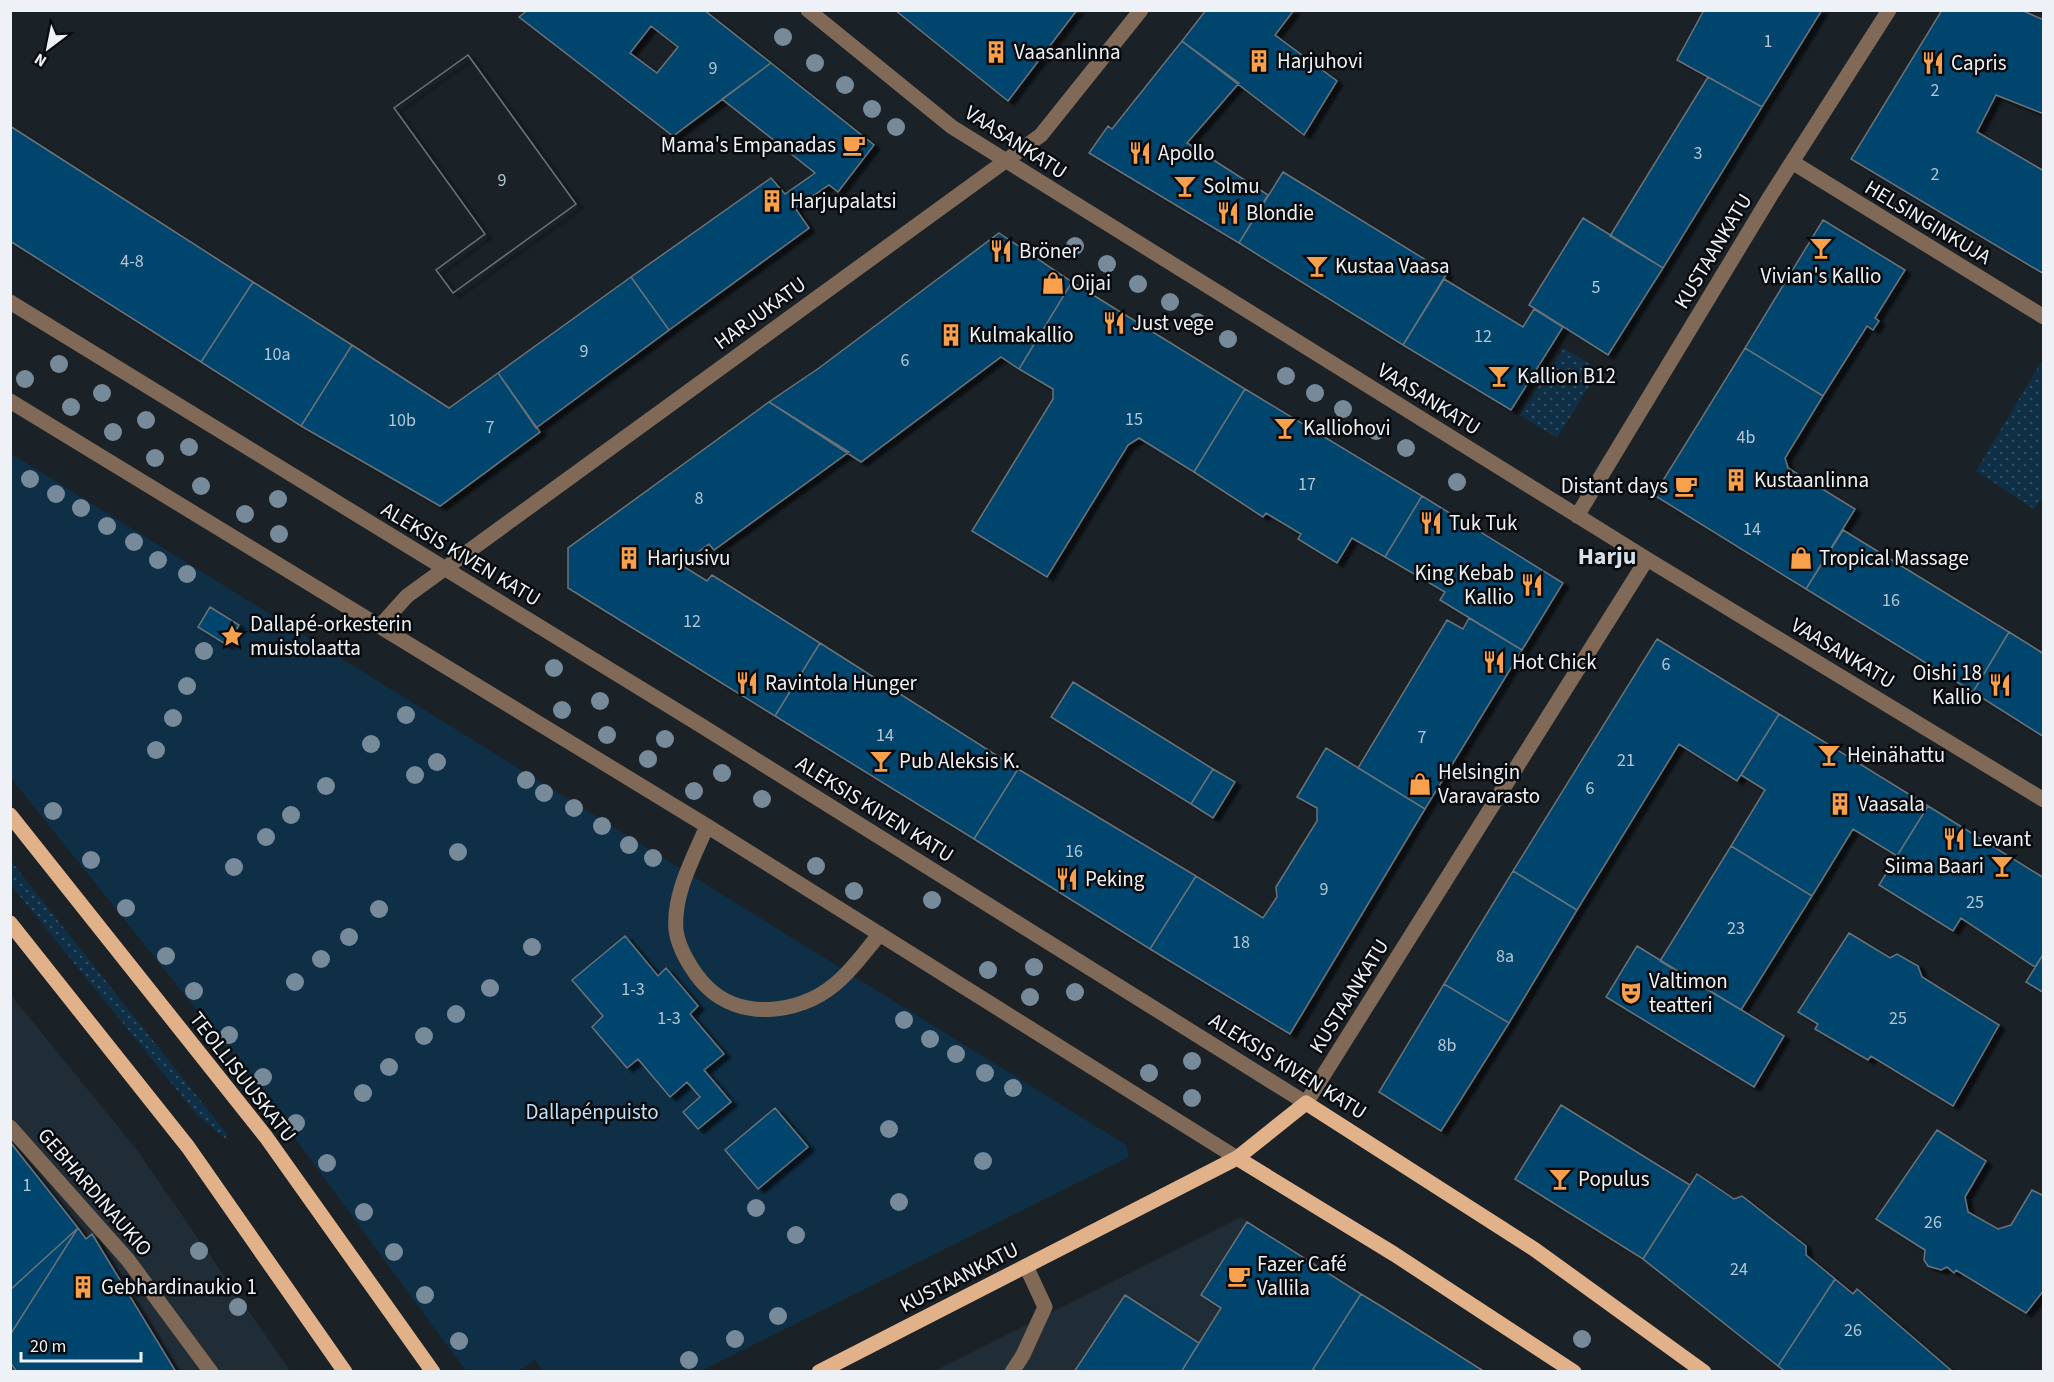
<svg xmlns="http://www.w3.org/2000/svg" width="2054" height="1382" font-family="'Source Sans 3',sans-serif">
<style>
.built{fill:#212d36}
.grass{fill:url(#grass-dots)}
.park{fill:#0e2f46}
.building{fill:#00456d;stroke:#6a7278;stroke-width:1.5;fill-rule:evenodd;filter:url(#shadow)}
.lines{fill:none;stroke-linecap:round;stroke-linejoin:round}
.minor{stroke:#806956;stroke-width:15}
.major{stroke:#e1b189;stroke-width:15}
.tree{fill:#768a9a}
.labels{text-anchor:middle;stroke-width:5;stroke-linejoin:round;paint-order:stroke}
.number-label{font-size:18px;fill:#b2c7d4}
.poi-label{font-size:21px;fill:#eef2f6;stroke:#080b0d;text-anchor:start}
.street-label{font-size:21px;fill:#eef2f6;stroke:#080b0d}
.park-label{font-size:21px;fill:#c0dff9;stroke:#080b0d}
.quarter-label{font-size:24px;font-weight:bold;fill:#d7e0e8;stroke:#080b0d}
</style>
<defs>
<pattern id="grass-dots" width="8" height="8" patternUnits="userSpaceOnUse" patternTransform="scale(1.5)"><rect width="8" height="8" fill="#0e2f46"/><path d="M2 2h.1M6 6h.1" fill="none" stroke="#314e61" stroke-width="1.8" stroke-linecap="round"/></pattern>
<filter id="shadow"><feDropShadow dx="6" dy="4" stdDeviation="1.5" flood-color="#0009"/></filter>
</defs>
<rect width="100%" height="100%" fill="#1b2227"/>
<path class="built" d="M10,994l126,155 154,222h-279z
M1241,1217l244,154 -552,1z"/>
<path class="grass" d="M1564,348l35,22 -42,68 -37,-23z
M2043,359v143l-3,-2 -6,9 -58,-38z
M10,860l217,274 -1,5 -28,-23 -187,-231z"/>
<path class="park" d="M10,453l1116,692 3,12 -428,214h-158l-8,-11 -17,11h-52l-222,-302 -233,-291z"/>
<path class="building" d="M528,10h176l67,53 -98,73 -154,-119zM651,26l27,21 -21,26 -27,-20z
M895,10h182l-69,91z
M1206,10h88l-19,25 62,46 -33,54 -122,-94z
M1704,10h118l-60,97 -85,-47z
M1942,10h79l23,10v94l-48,-19 -19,37 67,39v103l-193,-115z
M1182,41l57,42 -52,60 81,52 -29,48 -150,-90 19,-27 4,3z
M468,55l108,149 -123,89 -17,-23 49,-36 -91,-126z
M468,55l108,149 -123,89 -17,-23 49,-36 -91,-126z
M771,63l103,82 -36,47 -9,-7 -34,23 14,20 -140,102 -38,-53 140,-99 14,16 30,-21 -93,-74z
M1708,77l54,30 -99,161 -53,-32z
M10,126l243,156 -52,80 -191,-121z
M1283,172l164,101 -44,72 -164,-102z
M1583,218l80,50 -55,87 -79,-50z
M1823,220l82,50 -30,48 4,3 -6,9 -6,-4 -44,70 -78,-48z
M999,233l73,49 -53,87 -18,-12 -140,105 -92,-60 50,-34z
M631,277l38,53 -133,98 -38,-55z
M1444,279l79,48 11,-18 29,18 -52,83 -108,-65z
M253,282l99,63 -51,81 -100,-64z
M1072,282l173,107 -51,83 -55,-34 -11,7 -81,132 -75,-46 81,-132v-10l-34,-20z
M352,345l97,63 49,-35 42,59 -100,74 -139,-80z
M1745,348l78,48 -38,62 3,10 67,41 -49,80 -152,-94z
M1245,389l177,107 -37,61 -33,-19 -15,25 -39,-24 3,-5 -35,-21 -3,4 -69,-45z
M769,402l80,50 -135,98 -5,-6 -28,21 26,16 5,-6 108,68 -45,73 -207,-128v-40z
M1422,496l141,87 -41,67 -82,-50 5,-8 -60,-35z
M1843,530l166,102 -36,60 -167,-103z
M210,607l29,18 -12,20 -29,-18z
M1469,618l53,32 -97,159 -67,-41 89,-148 16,9z
M2009,632l35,22v83l-71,-45z
M1657,639l122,75 -42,67 -58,-37 -102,166 -64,-39z
M820,643l198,126 -44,70 -199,-123z
M1073,682l140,87 -22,35 -140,-87z
M1779,714l149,92 -31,50 -44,-27 -41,67 -81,-50 34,-56 -24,-15z
M1326,748l99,61 -135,225 -140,-85 46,-73 67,42 14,-21 -1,-10 41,-66v-13l-20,-11z
M1018,769l178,107 -46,73 -176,-110z
M1213,769l22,13 -22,36 -22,-14z
M1928,806l116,72v75l-9,14 -74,-49 -8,13 -74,-46z
M1731,846l81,50 -71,114 -81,-49z
M1513,871l64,39 -68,113 -65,-39z
M1849,933l41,25 7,-4 21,12 4,11 77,48 -46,81 -82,-50 -3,4 -53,-31 3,-5 -20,-12z
M625,936l33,40 8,-8 32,38 -8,8 34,40 -20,16 27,32 -33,27 -15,-17 17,-15 -13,-15 -17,15 -32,-38 -11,9 -35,-41 11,-11 -31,-36z
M1637,946l147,90 -30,51 -148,-90z
M2044,953v40l-18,-11z
M1444,984l65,39 -68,108 -62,-39z
M1561,1105l129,80 -47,74 -128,-80z
M775,1108l33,39 -50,42 -33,-39z
M1937,1130l49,31 -21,36 3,15 30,17 13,-4 21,-35 12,6v94l-18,23 -70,-43 -2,3 -7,-6 -6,3 -13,-4 -4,-6 1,-10 -49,-31z
M10,1142l68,86 -68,62z
M1697,1174l37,25 8,-3 64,50v9l29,24 -57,87 -135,-107z
M1247,1222l114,72 -48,75 4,3h-136l40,-64 -20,-13z
M78,1228l8,11 6,-5 84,138h-159l-7,-10v-27z
M78,1228l-68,107v-45z
M1835,1279l18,15 4,-5 96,83h-167l-8,-6z
M1361,1294l23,14 101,64h-168l-4,-3z
M1125,1295l74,48 -18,29h-107z
M10,1362l7,10h-7z"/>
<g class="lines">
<path class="minor" d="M808,10l144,117 53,33 642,399 397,241
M1792,162l252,155
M10,302l687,421 609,380 341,-544
M10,401l697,425 530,332
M1577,516l194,-321 118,-185
M380,626l27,-30 634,-461 100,-125
M707,826c-14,33 -34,68 -31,104 2,18 17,43 30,56 33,34 92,29 128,-1 18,-14 31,-34 46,-51
M10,1127l118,133 83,112
M1012,1372l11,-17 22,-48 -19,-41"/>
<path class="major" d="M10,815l256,322 167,235
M10,923l178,224 157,225
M1237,1158l157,96 180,118
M819,1372l418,-214 69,-55 228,146 170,123"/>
</g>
<g class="tree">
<circle cx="783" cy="37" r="9"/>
<circle cx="815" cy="63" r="9"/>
<circle cx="845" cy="85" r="9"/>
<circle cx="872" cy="109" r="9"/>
<circle cx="896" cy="127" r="9"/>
<circle cx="1075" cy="246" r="9"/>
<circle cx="1107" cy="264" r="9"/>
<circle cx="1138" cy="284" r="9"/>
<circle cx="1170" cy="302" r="9"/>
<circle cx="1197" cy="322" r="9"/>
<circle cx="1228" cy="339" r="9"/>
<circle cx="59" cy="364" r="9"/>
<circle cx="1286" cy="376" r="9"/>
<circle cx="25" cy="379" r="9"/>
<circle cx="102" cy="393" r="9"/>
<circle cx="1315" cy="393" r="9"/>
<circle cx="71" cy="407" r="9"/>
<circle cx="1343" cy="409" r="9"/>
<circle cx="146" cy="420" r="9"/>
<circle cx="1376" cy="431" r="9"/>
<circle cx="113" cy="432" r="9"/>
<circle cx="189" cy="447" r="9"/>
<circle cx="1406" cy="448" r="9"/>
<circle cx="155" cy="458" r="9"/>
<circle cx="30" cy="479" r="9"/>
<circle cx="1457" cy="482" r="9"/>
<circle cx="201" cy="486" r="9"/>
<circle cx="56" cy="494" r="9"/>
<circle cx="278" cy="499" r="9"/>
<circle cx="81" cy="508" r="9"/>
<circle cx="245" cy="514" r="9"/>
<circle cx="107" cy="526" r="9"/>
<circle cx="279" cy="534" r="9"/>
<circle cx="134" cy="542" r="9"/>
<circle cx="158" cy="560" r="9"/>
<circle cx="187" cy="574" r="9"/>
<circle cx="204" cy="651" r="9"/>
<circle cx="554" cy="668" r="9"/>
<circle cx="187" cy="686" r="9"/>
<circle cx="600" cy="701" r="9"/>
<circle cx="562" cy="710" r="9"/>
<circle cx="406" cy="715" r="9"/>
<circle cx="173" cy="718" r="9"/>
<circle cx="607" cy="735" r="9"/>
<circle cx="665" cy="739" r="9"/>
<circle cx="371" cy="744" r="9"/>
<circle cx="156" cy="750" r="9"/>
<circle cx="648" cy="759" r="9"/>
<circle cx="437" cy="762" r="9"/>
<circle cx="722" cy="773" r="9"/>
<circle cx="415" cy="775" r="9"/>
<circle cx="526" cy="780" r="9"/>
<circle cx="326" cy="786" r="9"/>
<circle cx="694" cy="791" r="9"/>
<circle cx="544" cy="793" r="9"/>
<circle cx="762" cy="799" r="9"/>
<circle cx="574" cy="808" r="9"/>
<circle cx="53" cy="811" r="9"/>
<circle cx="291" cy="815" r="9"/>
<circle cx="602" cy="826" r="9"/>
<circle cx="266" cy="837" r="9"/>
<circle cx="629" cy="845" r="9"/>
<circle cx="458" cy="852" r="9"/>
<circle cx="653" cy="858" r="9"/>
<circle cx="91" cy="860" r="9"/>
<circle cx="816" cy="866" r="9"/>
<circle cx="234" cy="867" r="9"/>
<circle cx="854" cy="891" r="9"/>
<circle cx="932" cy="900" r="9"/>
<circle cx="126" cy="908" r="9"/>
<circle cx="379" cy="909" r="9"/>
<circle cx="349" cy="937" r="9"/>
<circle cx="532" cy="947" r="9"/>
<circle cx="166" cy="956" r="9"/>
<circle cx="321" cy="959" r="9"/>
<circle cx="1034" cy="967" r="9"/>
<circle cx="988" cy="970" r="9"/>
<circle cx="295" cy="982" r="9"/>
<circle cx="490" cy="988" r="9"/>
<circle cx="194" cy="991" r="9"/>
<circle cx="1075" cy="992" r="9"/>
<circle cx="1030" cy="997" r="9"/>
<circle cx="456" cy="1014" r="9"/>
<circle cx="904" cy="1020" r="9"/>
<circle cx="229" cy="1035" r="9"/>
<circle cx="424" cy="1036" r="9"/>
<circle cx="930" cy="1039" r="9"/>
<circle cx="956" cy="1054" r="9"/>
<circle cx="1192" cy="1061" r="9"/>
<circle cx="389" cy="1067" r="9"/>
<circle cx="985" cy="1073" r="9"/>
<circle cx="1149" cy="1073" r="9"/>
<circle cx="263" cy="1077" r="9"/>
<circle cx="1013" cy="1088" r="9"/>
<circle cx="363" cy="1093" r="9"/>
<circle cx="1192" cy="1098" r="9"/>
<circle cx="296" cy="1123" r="9"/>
<circle cx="889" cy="1129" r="9"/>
<circle cx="983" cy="1161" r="9"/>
<circle cx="327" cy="1163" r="9"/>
<circle cx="899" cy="1202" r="9"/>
<circle cx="756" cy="1208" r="9"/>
<circle cx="364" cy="1212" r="9"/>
<circle cx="796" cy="1235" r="9"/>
<circle cx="199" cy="1251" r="9"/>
<circle cx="394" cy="1252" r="9"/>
<circle cx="425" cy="1295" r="9"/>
<circle cx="238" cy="1307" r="9"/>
<circle cx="778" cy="1316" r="9"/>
<circle cx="735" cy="1339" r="9"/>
<circle cx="1582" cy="1339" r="9"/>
<circle cx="459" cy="1341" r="9"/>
<circle cx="689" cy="1360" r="9"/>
</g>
<defs>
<g id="building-bare" transform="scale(1.8)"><path d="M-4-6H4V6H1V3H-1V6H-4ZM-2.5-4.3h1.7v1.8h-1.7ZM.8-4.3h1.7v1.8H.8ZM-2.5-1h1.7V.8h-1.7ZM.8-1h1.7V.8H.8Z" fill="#f8a04b" stroke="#080b0d" stroke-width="2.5" paint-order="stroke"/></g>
<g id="restaurant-bare" transform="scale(1.8)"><path d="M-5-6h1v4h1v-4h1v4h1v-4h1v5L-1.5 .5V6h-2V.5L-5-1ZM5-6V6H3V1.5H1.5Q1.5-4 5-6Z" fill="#f8a04b" stroke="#080b0d" stroke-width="2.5" paint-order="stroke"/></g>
<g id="cafe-bare" transform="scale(1.8)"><path d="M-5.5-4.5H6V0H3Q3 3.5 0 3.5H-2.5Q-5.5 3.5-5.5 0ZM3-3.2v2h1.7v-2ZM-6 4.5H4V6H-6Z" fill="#f8a04b" stroke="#080b0d" stroke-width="2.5" paint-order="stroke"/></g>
<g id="bar-bare" transform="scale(1.8)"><path d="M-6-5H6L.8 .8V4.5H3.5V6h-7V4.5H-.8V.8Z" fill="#f8a04b" stroke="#080b0d" stroke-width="2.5" paint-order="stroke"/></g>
<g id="shop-bare" transform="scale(1.8)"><path d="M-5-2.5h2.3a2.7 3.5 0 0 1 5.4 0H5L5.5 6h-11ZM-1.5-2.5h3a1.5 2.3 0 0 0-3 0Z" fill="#f8a04b" stroke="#080b0d" stroke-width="2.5" paint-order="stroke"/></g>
<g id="sight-bare" transform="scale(1.8)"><path d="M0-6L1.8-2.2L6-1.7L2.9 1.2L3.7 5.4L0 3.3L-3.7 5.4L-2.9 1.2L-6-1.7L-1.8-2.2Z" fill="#f8a04b" stroke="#080b0d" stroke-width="2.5" paint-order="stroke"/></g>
<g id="theatre-bare" transform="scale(1.8)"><path d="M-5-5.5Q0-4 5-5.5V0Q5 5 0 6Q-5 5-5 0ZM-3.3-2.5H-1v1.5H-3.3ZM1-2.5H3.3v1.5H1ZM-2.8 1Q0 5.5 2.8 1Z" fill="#f8a04b" stroke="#080b0d" stroke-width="2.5" paint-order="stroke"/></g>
</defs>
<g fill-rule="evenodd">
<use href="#building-bare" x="996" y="52"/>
<use href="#building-bare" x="1259" y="61"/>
<use href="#restaurant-bare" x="1933" y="63"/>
<use href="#cafe-bare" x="854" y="145"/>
<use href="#restaurant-bare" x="1140" y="153"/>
<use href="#bar-bare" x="1185" y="186"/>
<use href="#building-bare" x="772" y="201"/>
<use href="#restaurant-bare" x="1228" y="213"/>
<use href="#bar-bare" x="1821" y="248"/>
<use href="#restaurant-bare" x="1001" y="251"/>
<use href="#bar-bare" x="1317" y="266"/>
<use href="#shop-bare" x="1053" y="283"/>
<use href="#restaurant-bare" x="1114" y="323"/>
<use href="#building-bare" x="951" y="335"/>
<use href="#bar-bare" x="1499" y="376"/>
<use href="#bar-bare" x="1285" y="428"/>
<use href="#building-bare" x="1736" y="480"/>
<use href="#cafe-bare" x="1686" y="486"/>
<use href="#restaurant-bare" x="1431" y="523"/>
<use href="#building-bare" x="629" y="558"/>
<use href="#shop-bare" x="1801" y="558"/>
<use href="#restaurant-bare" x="1532" y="585"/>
<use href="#sight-bare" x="232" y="636"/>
<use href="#restaurant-bare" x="1494" y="662"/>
<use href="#restaurant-bare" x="747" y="683"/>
<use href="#restaurant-bare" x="2000" y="685"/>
<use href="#bar-bare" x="1829" y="755"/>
<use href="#bar-bare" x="881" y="761"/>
<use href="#shop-bare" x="1420" y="784"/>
<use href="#building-bare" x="1840" y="804"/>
<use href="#restaurant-bare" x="1954" y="839"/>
<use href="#bar-bare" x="2002" y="866"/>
<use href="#restaurant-bare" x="1067" y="879"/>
<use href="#theatre-bare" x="1631" y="993"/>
<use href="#bar-bare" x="1560" y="1179"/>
<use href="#cafe-bare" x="1239" y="1276"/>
<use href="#building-bare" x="83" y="1287"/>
</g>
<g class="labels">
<g class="number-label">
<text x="1768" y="47">1</text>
<text x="713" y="74">9</text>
<text x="1935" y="96">2</text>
<text x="1698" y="159">3</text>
<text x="1935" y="180">2</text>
<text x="502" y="186">9</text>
<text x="132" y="267">4-8</text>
<text x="1596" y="293">5</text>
<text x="1483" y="342">12</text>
<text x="584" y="357">9</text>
<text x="277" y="360">10a</text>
<text x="905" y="366">6</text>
<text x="1134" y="425">15</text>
<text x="402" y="426">10b</text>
<text x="490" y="433">7</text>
<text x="1746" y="443">4b</text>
<text x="1307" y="490">17</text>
<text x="699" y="504">8</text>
<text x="1752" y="535">14</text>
<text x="1891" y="606">16</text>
<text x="692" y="627">12</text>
<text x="1666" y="670">6</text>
<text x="885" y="741">14</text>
<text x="1422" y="743">7</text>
<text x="1626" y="766">21</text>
<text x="1590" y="794">6</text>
<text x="1074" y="857">16</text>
<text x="1324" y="895">9</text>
<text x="1975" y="908">25</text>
<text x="1736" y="934">23</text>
<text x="1241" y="948">18</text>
<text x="1505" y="962">8a</text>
<text x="633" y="995">1-3</text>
<text x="669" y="1024">1-3</text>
<text x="1898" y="1024">25</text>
<text x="1447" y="1051">8b</text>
<text x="27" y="1191">1</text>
<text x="1933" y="1228">26</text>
<text x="1739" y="1275">24</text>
<text x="1853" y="1336">26</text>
</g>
<g class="poi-label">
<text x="1014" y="59">Vaasanlinna</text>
<text x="1277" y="68">Harjuhovi</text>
<text x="1951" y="70">Capris</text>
<text x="836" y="152" text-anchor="end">Mama's Empanadas</text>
<text x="1158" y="160">Apollo</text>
<text x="1203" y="193">Solmu</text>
<text x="790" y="208">Harjupalatsi</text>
<text x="1246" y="220">Blondie</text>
<text x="1019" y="258">Bröner</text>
<text x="1335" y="273">Kustaa Vaasa</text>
<text x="1821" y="283" text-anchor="middle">Vivian's Kallio</text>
<text x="1071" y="290">Oijai</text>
<text x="1132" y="330">Just vege</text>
<text x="969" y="342">Kulmakallio</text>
<text x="1517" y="383">Kallion B12</text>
<text x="1303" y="435">Kalliohovi</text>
<text x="1754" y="487">Kustaanlinna</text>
<text x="1668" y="493" text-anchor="end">Distant days</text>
<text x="1449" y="530">Tuk Tuk</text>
<text x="647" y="565">Harjusivu</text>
<text x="1819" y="565">Tropical Massage</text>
<text x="1514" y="580" text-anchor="end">King Kebab<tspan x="1514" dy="24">Kallio</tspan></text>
<text x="250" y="631">Dallapé-orkesterin<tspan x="250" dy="24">muistolaatta</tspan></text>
<text x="1512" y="669">Hot Chick</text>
<text x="1982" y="680" text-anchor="end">Oishi 18<tspan x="1982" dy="24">Kallio</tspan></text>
<text x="765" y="690">Ravintola Hunger</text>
<text x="1847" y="762">Heinähattu</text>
<text x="899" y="768">Pub Aleksis K.</text>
<text x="1438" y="779">Helsingin<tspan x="1438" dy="24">Varavarasto</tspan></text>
<text x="1858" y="811">Vaasala</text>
<text x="1972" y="846">Levant</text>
<text x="1984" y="873" text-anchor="end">Siima Baari</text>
<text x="1085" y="886">Peking</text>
<text x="1649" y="988">Valtimon<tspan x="1649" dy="24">teatteri</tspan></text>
<text x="1578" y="1186">Populus</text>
<text x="1257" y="1271">Fazer Café<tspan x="1257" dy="24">Vallila</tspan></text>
<text x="101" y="1294">Gebhardinaukio 1</text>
</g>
<g class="street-label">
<text transform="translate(1016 142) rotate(33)" y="7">VAASANKATU</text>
<text transform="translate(1928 222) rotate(31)" y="7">HELSINGINKUJA</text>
<text transform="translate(1713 251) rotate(-59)" y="7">KUSTAANKATU</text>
<text transform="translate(760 313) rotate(-36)" y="7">HARJUKATU</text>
<text transform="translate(1429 399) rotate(32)" y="7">VAASANKATU</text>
<text transform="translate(461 554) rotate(31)" y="7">ALEKSIS KIVEN KATU</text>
<text transform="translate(1843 653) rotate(31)" y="7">VAASANKATU</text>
<text transform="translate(875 809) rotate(32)" y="7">ALEKSIS KIVEN KATU</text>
<text transform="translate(1349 996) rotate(-58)" y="7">KUSTAANKATU</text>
<text transform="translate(1288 1066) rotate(32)" y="7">ALEKSIS KIVEN KATU</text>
<text transform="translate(243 1077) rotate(52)" y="7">TEOLLISUUSKATU</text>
<text transform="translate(95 1192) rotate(49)" y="7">GEBHARDINAUKIO</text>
<text transform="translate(959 1277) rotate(-27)" y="7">KUSTAANKATU</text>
</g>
<g class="park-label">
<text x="592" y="1119">Dallapénpuisto</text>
</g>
<g class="quarter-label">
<text x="1607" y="564">Harju</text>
</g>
</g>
<rect width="2054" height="1382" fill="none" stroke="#eef2f6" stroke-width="24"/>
<g transform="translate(48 48) rotate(212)" stroke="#080b0d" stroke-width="4.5" paint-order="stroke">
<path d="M0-4.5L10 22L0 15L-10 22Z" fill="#eef2f6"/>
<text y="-9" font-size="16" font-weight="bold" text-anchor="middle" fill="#eef2f6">N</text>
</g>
<path d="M21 1352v9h120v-9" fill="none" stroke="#eef2f6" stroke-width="3"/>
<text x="30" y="1352" font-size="18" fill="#eef2f6" stroke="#080b0d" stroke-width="4.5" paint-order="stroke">20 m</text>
</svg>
